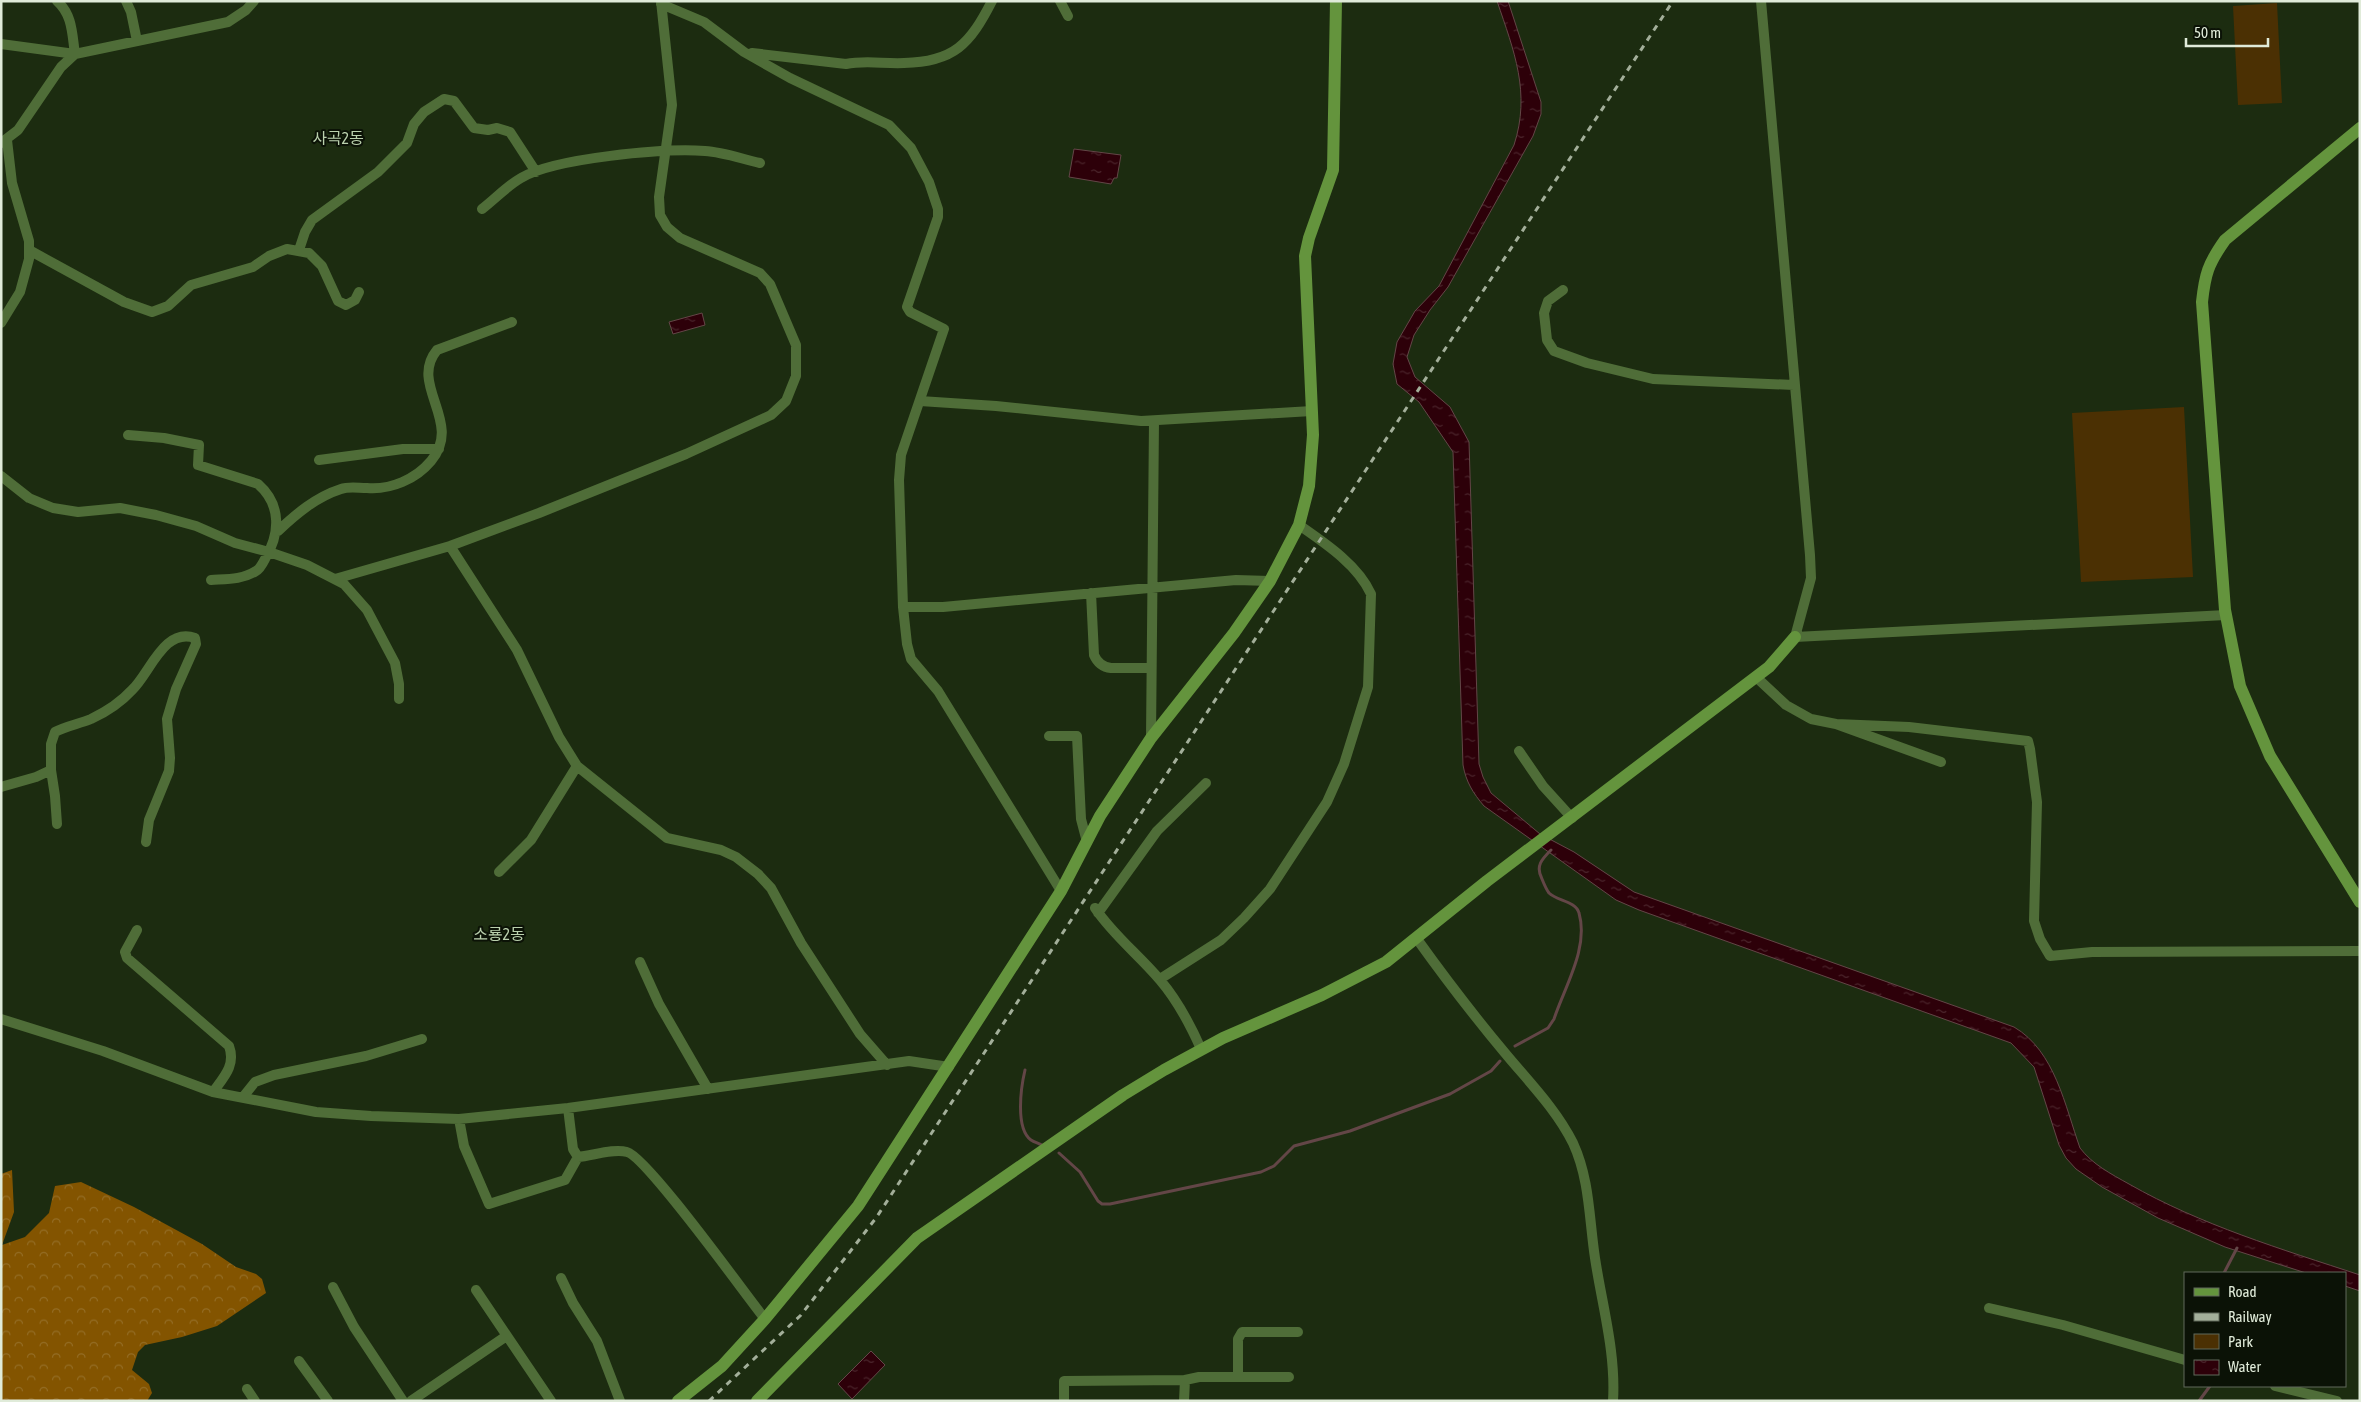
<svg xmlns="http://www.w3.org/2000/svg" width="2361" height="1402" font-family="'Asap Condensed','Noto Sans KR',sans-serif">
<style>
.green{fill:#4b3003}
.forest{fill:url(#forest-crowns)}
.water{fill:url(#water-ripples);stroke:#634647}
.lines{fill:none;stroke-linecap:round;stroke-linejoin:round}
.stream{stroke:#634647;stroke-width:3}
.street{stroke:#4f6d38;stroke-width:10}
.secondary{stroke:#64943d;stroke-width:12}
.rail{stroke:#a3af9a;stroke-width:3;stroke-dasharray:6 6;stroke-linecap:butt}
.labels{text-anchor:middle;stroke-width:4;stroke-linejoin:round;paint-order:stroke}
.quarter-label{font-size:16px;fill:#bad0ad;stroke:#0b1206}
</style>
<defs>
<pattern id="forest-crowns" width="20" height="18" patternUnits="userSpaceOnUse" patternTransform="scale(1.25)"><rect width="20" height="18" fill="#835400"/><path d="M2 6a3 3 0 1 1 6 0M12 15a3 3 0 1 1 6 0" fill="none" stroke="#946d25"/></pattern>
<pattern id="water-ripples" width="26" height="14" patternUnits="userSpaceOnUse" patternTransform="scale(1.25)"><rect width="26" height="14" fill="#2d0009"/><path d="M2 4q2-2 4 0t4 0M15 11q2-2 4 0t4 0" fill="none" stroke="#4b252c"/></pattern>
</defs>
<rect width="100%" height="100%" fill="#1c2c10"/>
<path class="green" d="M2277,3l5,100 -44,2 -5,-99z
M2184,407l9,170 -112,5 -9,-169z"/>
<path class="forest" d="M12,1170l2,42 -12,33 23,-8 24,-24 6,-27 26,-4 53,25 68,37 34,23 20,7 6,5 4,14 -49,33 -35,11 -37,8 -7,7 -6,18 17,14 3,9 -5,8h-146v-227z"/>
<path class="water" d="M1497,1h11l33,101v12l-8,22 -85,151 -18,23 -16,25 -7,22 8,20 35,30 19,35 10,322 4,13 8,16 49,41 34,18 60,40 380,135c41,24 51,79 66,121 12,16 31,26 49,36 72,41 152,65 231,91v16l-15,-5v-13h-39l-81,-26 -67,-29 -56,-31 -26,-18 -10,-11 -7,-13 -25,-78 -23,-24 -372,-133 -23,-10 -132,-94c-11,-13 -18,-24 -21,-41l-10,-313 -34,-50 -22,-18 -4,-20 4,-22 18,-31 24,-25 75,-141c17,-52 0,-94 -17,-144z
M1074,149l47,6 -4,23h-3l-3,6 -42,-7z
M702,313l3,12 -32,9 -4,-12z
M871,1351l14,14 -33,34 -14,-15z"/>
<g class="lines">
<path class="stream" d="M1515,1046l33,-18 6,-9c11,-33 35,-71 25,-106 -3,-12 -22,-12 -30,-20 -3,-4 -5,-9 -7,-14 -7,-13 0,-20 9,-29
M1025,1070c-4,17 -10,58 6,70 3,2 7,3 11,5
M1059,1153l21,19 18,29 4,3h8l151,-32 13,-6 20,-20 56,-15 100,-37 41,-23 9,-10
M2224,1273l13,-25
M2199,1401l11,-15"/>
<path class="street" d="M126,1l5,11 6,29
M1060,1l8,15
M1761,1l49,554 1,23 -16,59 431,-22
M661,4l43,18 40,30 46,26 99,47 22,23 18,34 9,27v8l-31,90 3,5 34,17 -43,126 -2,25 4,127 4,37 4,15 27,32 123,200
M1,44l74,10c-3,-19 -2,-39 -18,-53
M752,53l94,11c19,-4 38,0 58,-1 50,-1 66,-19 88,-62
M1,143l17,-13 43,-63 14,-13 153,-32 18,-12 8,-9
M482,209c13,-10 25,-23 39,-31 33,-20 144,-30 184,-27 18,1 37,8 55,12
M29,250l95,52 28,10 16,-6 23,-21 62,-18 16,-11 18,-7 22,4 13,13 16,35 8,4 9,-5 4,-8
M299,250l6,-18 7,-12 66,-48 29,-29 7,-19 10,-12 20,-13 10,2 20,27 14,2 9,-2 13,4 26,40
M1563,290l-15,11 -4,12 3,27 7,11 33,12 66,16 141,6
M1,323l19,-31 9,-33v-18l-17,-58 -5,-43
M920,401l76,5 145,15 171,-10
M128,435l36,3 35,7 -1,20 60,19c24,21 22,50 7,75 -2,4 -5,10 -9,12 -14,9 -30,8 -45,9
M319,460l84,-11h36
M1,476l28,22 24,10 25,4 42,-4 36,7 40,11 39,17 34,9 38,13 37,19 23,26 28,53 4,21v15
M278,531c18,-17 38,-34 63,-42 8,-3 17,-1 26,-1 24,2 49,-9 64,-27 33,-39 -23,-76 6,-111l75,-28
M450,546l67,104 42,87 18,29 90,72 54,12 15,7 22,17 13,14 30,55 59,91 27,31
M335,579l115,-33 89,-33 147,-59 85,-39 15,-14 10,-25v-31l-26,-61 -10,-11 -80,-35 -13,-11 -7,-12 -1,-18 13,-92 -11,-104
M1091,593l3,62c3,7 8,12 17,13h40
M903,607h40l293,-27 34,1
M1756,677l30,28 25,14 25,5 105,38
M1836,724l73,3 119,14 2,8 7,53 -3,119 6,18 10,17 42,-4 268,-1
M1049,736h28l4,83 6,23
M1151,738l3,-317
M1519,751l24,35 29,32
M51,770l4,26 2,28
M1,787l35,-10 15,-7v-26l4,-12c11,-6 24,-8 36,-13 15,-7 30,-17 41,-29 18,-17 32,-63 63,-52l1,6 -20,45 -9,30 3,39 -1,13 -20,49 -3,22
M499,872l32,-32 46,-74
M1095,908c18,27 44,47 65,72 18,21 30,44 41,69
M1098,913l59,-82 49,-48
M137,930l-12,22 2,6 102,88c7,19 -5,31 -16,46
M1417,939c28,39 57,77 88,114 24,29 51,56 68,90 17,37 16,76 22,115 7,47 21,94 18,143
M640,962l19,42 49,85
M1160,979l61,-39 23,-22 26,-29 57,-87 17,-38 24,-77 3,-93c-13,-29 -46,-51 -72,-69
M1,1019l102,32 110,41 103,20 55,4 88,3 109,-11 341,-47 40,6
M243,1097l12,-15 19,-7 92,-19 56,-17
M568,1108l5,41 5,8c14,-1 35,-9 49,-5 20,5 118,142 138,167
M459,1119l5,27 25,58 76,-24 13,-23
M561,1278l12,25 24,38 23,60
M333,1287l21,40 49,74
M476,1290l75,111
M1989,1308l74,17 122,35
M299,1361l29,40
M1238,1377v-38l4,-7h56
M2275,1386l62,15
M247,1389l8,12
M411,1401l94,-64
M1064,1401v-20l121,-1
M1184,1401l1,-21 14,-3h90"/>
<path class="secondary" d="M2360,128l-135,112c-17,24 -20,34 -23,62l23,308 15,76 30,70 90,146
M678,1401l44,-35 43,-47 93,-113 203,-315 39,-75 51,-78 83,-105 36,-52 29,-56 10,-39 4,-51 -8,-179 4,-18 24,-68 3,-169
M757,1401l160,-163 206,-143 41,-25 59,-32 99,-43 64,-33 101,-81 282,-214 26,-30"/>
<path class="rail" d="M709,1401l92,-86 75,-97 797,-1217"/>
</g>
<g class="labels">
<g class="quarter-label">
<text x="338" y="144">사곡2동</text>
<text x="499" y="940">소룡2동</text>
</g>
</g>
<rect width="2361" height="1402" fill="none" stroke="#e0ebd9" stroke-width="5"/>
<rect x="2184" y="1272" width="162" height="115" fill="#0b1206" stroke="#60695a"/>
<rect x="2194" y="1288" width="25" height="8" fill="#64943d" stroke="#60695a"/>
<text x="2228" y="1297" font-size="15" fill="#e0ebd9">Road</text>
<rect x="2194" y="1313" width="25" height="8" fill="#a3af9a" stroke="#60695a"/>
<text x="2228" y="1322" font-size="15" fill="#e0ebd9">Railway</text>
<rect x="2194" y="1334" width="25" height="15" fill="#4b3003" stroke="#60695a"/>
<text x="2228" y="1347" font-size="15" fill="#e0ebd9">Park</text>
<rect x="2194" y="1360" width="25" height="15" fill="url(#water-ripples)" stroke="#60695a"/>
<text x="2228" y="1372" font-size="15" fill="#e0ebd9">Water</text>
<path d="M2186 38v8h82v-8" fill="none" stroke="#e0ebd9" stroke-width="2.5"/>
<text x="2194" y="38" font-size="15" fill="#e0ebd9" stroke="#0b1206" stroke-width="4" paint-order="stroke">50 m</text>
</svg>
